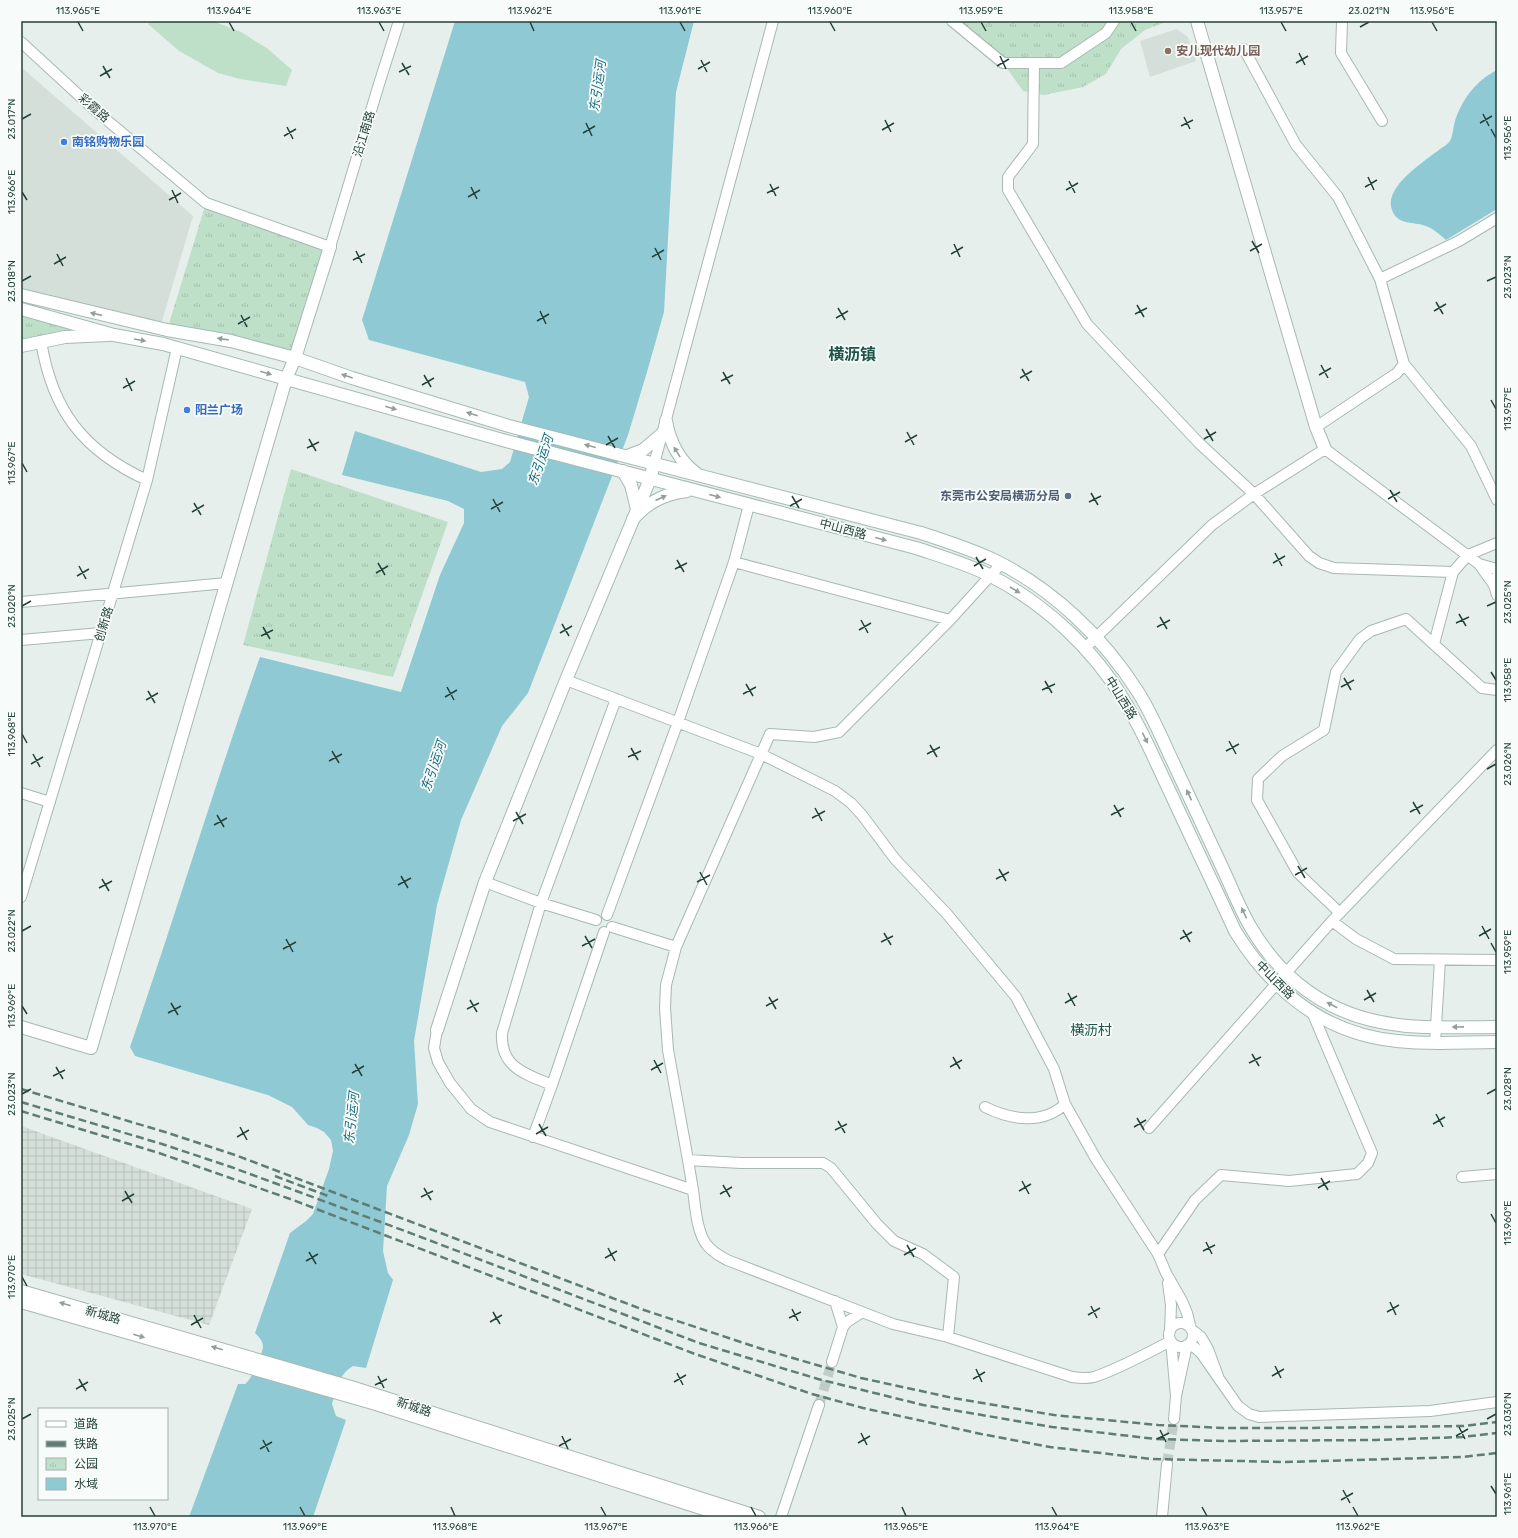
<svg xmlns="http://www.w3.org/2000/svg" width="1518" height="1538" font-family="Rubik,'Noto Sans SC',sans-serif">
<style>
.built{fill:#d4dfda}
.industrial{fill:url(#industrial-grid)}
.green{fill:#bfe0c8}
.park{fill:url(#park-tufts)}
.water{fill:#8ec9d4}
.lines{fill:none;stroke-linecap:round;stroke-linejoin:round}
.minor-tunnel{stroke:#bfccc8;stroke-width:10;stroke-dasharray:10 5;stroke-linecap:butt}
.minor-casing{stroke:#a8b8b2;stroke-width:12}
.tertiary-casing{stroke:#a8b8b2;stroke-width:14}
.secondary-casing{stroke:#a4bbb3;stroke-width:14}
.minor{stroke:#fff;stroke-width:10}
.tertiary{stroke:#fff;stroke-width:12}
.secondary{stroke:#fff;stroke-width:12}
.rail{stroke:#5f7d75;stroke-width:2.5;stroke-dasharray:8 4;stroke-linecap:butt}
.oneway{fill:#92a09c}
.ticks{fill:none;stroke:#24423a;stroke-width:1.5}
.education-dot{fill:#8d6e63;stroke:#f7fbf9;stroke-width:1.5}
.shop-dot{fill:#3f7fe0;stroke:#f7fbf9;stroke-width:1.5}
.service-dot{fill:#5c6f8a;stroke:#f7fbf9;stroke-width:1.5}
.labels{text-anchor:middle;stroke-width:3.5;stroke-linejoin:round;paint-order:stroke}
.education-label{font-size:12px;font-weight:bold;fill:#785e54;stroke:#f7fbf9;text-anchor:start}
.street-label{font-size:12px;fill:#24423a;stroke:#f7fbf9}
.shop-label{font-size:12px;font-weight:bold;fill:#366cbe;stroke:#f7fbf9;text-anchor:start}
.service-label{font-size:12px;font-weight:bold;fill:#4e5e75;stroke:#f7fbf9;text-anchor:end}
.water-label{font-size:13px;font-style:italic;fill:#1c6f80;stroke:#f7fbf9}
.quarter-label{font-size:14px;fill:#1f5548;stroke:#f7fbf9}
.district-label{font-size:16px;font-weight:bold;fill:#1f5548;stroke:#f7fbf9}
.neatline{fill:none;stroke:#24423a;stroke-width:1.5}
.ticks-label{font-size:10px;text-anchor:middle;fill:#24423a}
</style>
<defs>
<pattern id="industrial-grid" width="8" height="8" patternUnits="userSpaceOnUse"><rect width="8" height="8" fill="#d4dfda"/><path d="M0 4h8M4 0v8" fill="none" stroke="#b6c1bc"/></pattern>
<pattern id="park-tufts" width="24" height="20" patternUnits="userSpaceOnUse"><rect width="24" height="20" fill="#bfe0c8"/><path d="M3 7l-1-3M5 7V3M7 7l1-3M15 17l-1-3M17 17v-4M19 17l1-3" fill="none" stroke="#a4c1ad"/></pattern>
</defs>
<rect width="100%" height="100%" fill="#e6efeb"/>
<path class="built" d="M1177,29l11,8 8,24 -46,16 -10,-36z
M21,67l172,149 -33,112 -139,-40z"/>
<path class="industrial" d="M21,1126l231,83 -43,116 -188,-51z"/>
<path class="green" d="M150,21h61l7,2 23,9 27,17 24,21 -6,16 -46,-7 -22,-6 -39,-22 -31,-27z"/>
<path class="park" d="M952,21h216l-23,9 -24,19 -15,25 -23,13 -39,8 -21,-4 -20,-28z
M206,203l124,44 -35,111 -128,-28z
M21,311l93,24 -93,11z
M291,469l157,53 -55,155 -150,-32z"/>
<path class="water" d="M455,21h239l-18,71 -12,220 -17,60 -19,63 -100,258 -26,33 -41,94 -24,85 -23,136 4,63 -9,31 -22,51 -4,65 5,22 5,7 -27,88 -13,-2c-15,9 -16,22 -21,38l4,12 10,4 -33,97h-124l49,-133h7c7,-5 17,-29 18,-37 0,-6 -4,-10 -8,-14l35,-100 16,-12 7,-7 16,-45 4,-18 -2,-11 -7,-8 -7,-4 -9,-3 -16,-18 -24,-12 -133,-39 -5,-9c45,-130 84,-261 130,-390l141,35 39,-117 24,-52v-14l-16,-8 -106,-26 13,-44 126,41 21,-3 8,-7 19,-65 -4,-15 -156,-42 -7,-20z
M1497,70v139l-51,31c-7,-6 -12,-11 -20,-14 -13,-5 -28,0 -34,-16 -9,-23 33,-49 48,-61 3,-2 8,-5 10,-8 3,-5 3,-14 5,-20 7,-22 22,-41 42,-51z"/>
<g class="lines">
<path class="minor-tunnel" d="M819,1405l13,-43
M1167,1464l7,-45"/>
<g class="minor-casing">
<path id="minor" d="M952,21l51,42h58l45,-30 8,-12
M1342,21l-1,32 41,68
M21,42l75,69 110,92 124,44 49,-163 20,-63
M1244,49l52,96 42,52 42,82 24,85 -7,9 -81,54
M1034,63l-1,81 -25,33v13l79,134 112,119 55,51 55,62 10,7 15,5 119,4 15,-17 29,-12
M1380,279l79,-38 38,-23
M41,341c11,69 42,110 106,139
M1404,364l67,82 26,54
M654,464l119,-443
M734,562l216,58
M1479,564l18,5
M1497,576l-3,9 3,10
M21,602l206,-19
M21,640l80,-7
M1434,644l19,-72
M1085,648l127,-123 42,-31 71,-45 154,115 15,21
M566,680l195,74 74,37 16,12 11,12 33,44 52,55 69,83 38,72 11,35 31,55 62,95 8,19 16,28 5,12 4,16 10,8 7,12 10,27
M21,793l29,9
M485,882l56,21 55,17
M21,897l126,-417 30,-132
M1340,913l-42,-40 -41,-73 1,-21 24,-23 42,-26 12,-58 24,-33 11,-8 35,-12 76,69 15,2
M607,915l71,-193 56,-160 15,-57
M1332,921l24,18 38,20 103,1
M612,927l64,20
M437,1030l-3,18 4,14 12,21 21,26 19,13 203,68c2,15 4,44 14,55 5,7 13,11 20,15l166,64 55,13 124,40c7,1 14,2 22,0 25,-8 53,-24 77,-36l5,55
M1435,1043l5,-83
M552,1085c-26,-11 -52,-17 -50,-52l39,-130 75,-204
M985,1107c26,13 58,18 80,-3
M1149,1128l183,-207 165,-171
M533,1137l19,-52 52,-153
M688,1160l-20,-110 -3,-42 1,-23 10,-38 94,-213 44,3 25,-5 111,-112 51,-56
M1462,1177l35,-3
M693,1190l-5,-30 53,3h82l8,5 46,56 17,17 29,13 31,23 -6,60
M1158,1254l37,-54 26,-25 68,6 68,-7 11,-11 4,-10 -60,-141
M1168,1283l3,22 -1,26
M835,1301l8,26 4,-5 15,-10
M1169 1335a12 12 0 1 1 24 0a12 12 0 1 1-24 0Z
M832,1362l11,-35
M1174,1419l2,-23 11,-51 7,2 7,6 37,53 11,8 10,3 171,-6 67,-9
M781,1517l38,-112
M1162,1517l5,-53"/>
</g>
<g class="tertiary-casing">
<path id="tertiary" d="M1197,21l119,406 9,22
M21,346l44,-9 44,-2
M21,1027l70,21 195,-669 9,-21 35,-111
M437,1030l48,-148 81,-202 84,-201 4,-15
M21,1291l330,96 408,130
M21,1302l355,102 353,113"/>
</g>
<g class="secondary-casing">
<path id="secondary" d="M21,295l146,35 64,11 64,17 57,20 157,48 412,107c25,8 49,16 73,27 59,29 109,77 144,132 14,22 24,47 35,70 16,35 33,70 49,105 9,19 17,40 28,59 21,36 51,66 89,83 50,23 104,18 158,18
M21,309l93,26 49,9 343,97 410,107c24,8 48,15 71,26 56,28 106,74 138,128 18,29 31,61 46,92 21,46 43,91 64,137 37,60 90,103 162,110 33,4 67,1 100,1
M666,421c4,22 13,40 31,53
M627,456l16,-6 20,-17
M623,471l8,14 6,24
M633,519c15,-17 31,-25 54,-28"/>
</g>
<use href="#minor" class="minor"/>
<use href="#tertiary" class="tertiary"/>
<use href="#secondary" class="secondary"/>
<path class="rail" d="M21,1089l144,43 70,23 409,155 118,39 99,29 92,20 101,17 104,10 66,3h82l158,-2 33,-4
M21,1102l141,42 69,23 174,64 294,112 119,36 105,26 129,22 104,12 67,2 153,-1 86,-3 35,-4
M21,1111l138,42 134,47 402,154 117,40 51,14 55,12 63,14 69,13 101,12 133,3 178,-5 35,-4
M275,1176l53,20"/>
</g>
<defs><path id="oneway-solid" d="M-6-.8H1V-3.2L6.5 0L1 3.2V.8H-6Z"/></defs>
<g class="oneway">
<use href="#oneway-solid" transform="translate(96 314) rotate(-167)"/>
<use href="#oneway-solid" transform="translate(223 339) rotate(-171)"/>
<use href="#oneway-solid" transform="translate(140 340) rotate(10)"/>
<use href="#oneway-solid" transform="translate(266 373) rotate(16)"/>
<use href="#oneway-solid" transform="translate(347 376) rotate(-161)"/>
<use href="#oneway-solid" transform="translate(391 408) rotate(16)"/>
<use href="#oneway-solid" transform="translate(472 414) rotate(-163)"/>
<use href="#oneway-solid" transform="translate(590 446) rotate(-165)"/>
<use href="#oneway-solid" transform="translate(677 452) rotate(-122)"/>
<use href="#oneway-solid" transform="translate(715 496) rotate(15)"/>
<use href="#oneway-solid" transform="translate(661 498) rotate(-24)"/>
<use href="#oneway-solid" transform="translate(881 539) rotate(15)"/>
<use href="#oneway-solid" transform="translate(1015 590) rotate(30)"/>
<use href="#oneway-solid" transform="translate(1145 738) rotate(64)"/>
<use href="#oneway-solid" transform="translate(1189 795) rotate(-115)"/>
<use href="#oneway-solid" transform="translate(1244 913) rotate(-115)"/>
<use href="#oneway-solid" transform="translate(1332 1005) rotate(-152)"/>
<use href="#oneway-solid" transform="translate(1458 1027) rotate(179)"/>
<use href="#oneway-solid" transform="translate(65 1304) rotate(-164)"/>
<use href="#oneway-solid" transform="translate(139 1336) rotate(16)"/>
<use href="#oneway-solid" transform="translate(217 1348) rotate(-164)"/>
</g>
<path class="ticks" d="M78,22l5,9M229,22l5,9M379,22l5,9M530,22l4,9M680,22l5,9M830,22l5,9M981,22l5,9M1131,22l5,9M1281,22l5,9M1432,22l5,9M1360,27l9,-5M1299,53l6,12M1000,56l6,13M701,60l6,12M402,63l7,12M1296,63l12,-7M103,66l7,12M997,66l12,-7M698,69l12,-7M399,72l12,-6M100,76l12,-7M1483,114l6,12M1184,117l6,12M22,119l9,-5M885,120l6,12M586,123l6,13M1480,123l12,-7M1181,126l12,-6M287,127l6,12M1491,129l5,9M882,130l12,-7M583,133l12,-7M284,136l12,-7M1368,177l6,13M1069,181l6,12M770,184l6,12M471,187l6,12M1365,187l12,-7M172,190l6,13M1066,190l12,-7M22,192l5,8M767,193l12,-6M468,197l12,-7M169,200l12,-7M1252,241l7,12M954,244l6,13M655,248l6,12M356,251l6,12M1250,251l12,-7M57,254l6,12M951,254l12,-7M652,257l12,-7M353,260l12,-6M54,264l12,-7M22,281l9,-5M1487,281l9,-4M1436,302l7,12M1137,305l7,12M838,308l7,12M540,311l6,13M1434,311l12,-7M1135,314l12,-6M241,315l6,12M836,318l12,-7M537,321l12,-7M238,324l12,-7M1321,365l7,13M1022,369l7,12M723,372l7,12M424,375l7,12M1319,375l12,-7M126,378l6,13M1020,378l12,-7M721,381l12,-6M422,385l12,-7M123,388l12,-7M1491,400l5,9M1206,429l7,12M907,432l7,13M608,436l7,12M309,439l7,12M1204,439l12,-7M905,442l12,-7M606,445l12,-7M307,448l12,-6M22,463l5,9M1390,490l7,12M1091,493l7,12M792,496l7,12M493,499l7,13M1388,499l12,-7M1089,502l12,-6M194,503l7,12M790,506l12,-7M491,509l12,-7M192,512l12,-7M1275,553l7,13M976,557l7,12M677,560l7,12M378,563l7,12M1273,563l12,-7M79,566l7,13M974,566l12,-7M675,569l12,-6M376,573l12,-7M77,576l12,-7M22,606l9,-5M1487,606l9,-4M1459,614l7,12M1160,617l7,12M861,620l7,13M1456,623l13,-6M562,624l7,12M263,627l7,12M1157,627l13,-7M859,630l12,-7M560,633l12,-7M261,636l12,-6M1491,672l5,8M1344,678l7,12M1045,681l7,12M746,684l7,12M447,687l7,13M1341,687l13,-7M1042,690l13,-6M148,691l7,12M743,694l13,-7M445,697l12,-7M146,700l12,-7M22,734l5,9M1229,741l7,13M930,745l7,12M631,748l7,12M332,751l7,12M1226,751l13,-7M33,754l7,13M927,754l13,-7M628,757l13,-6M329,761l13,-7M31,764l12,-7M1487,769l9,-5M1413,802l7,12M1114,805l7,12M815,808l7,13M516,812l7,12M1410,812l13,-7M217,815l7,12M1111,815l13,-7M812,818l13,-7M513,821l13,-7M214,825l13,-7M1298,866l7,12M999,869l7,12M700,872l7,13M1295,875l12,-7M401,876l7,12M102,879l7,12M996,879l13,-7M697,882l13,-7M398,885l13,-7M99,888l13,-7M1482,926l7,13M1183,930l7,12M22,931l9,-5M884,933l7,12M585,936l7,12M1479,936l12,-7M286,939l7,13M1180,939l12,-7M881,942l12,-6M1491,943l5,9M582,946l13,-7M283,949l13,-7M1367,990l7,12M1068,993l7,13M769,997l7,12M470,1000l7,12M1364,1000l12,-7M171,1003l7,12M1065,1003l12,-7M22,1006l5,8M766,1006l12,-7M467,1009l12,-6M168,1013l13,-7M1252,1054l7,12M953,1057l7,12M654,1060l7,13M1249,1063l12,-6M355,1064l7,12M56,1067l7,12M950,1067l12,-7M651,1070l12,-7M352,1073l12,-7M53,1076l12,-6M22,1094l9,-5M1487,1094l9,-5M1436,1114l7,13M1137,1118l7,12M838,1121l7,12M539,1124l7,12M1433,1124l12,-7M240,1127l7,13M1134,1127l12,-7M835,1130l12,-6M536,1134l12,-7M237,1137l12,-7M1321,1178l7,12M1022,1181l7,13M723,1185l7,12M424,1188l7,12M1318,1188l12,-7M125,1191l7,12M1019,1191l12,-7M720,1194l12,-7M421,1197l12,-6M122,1201l12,-7M1491,1214l5,9M1206,1242l6,12M907,1245l7,12M608,1248l7,13M1203,1251l12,-6M309,1252l7,12M904,1255l12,-7M605,1258l12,-7M306,1261l12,-7M22,1277l5,9M1390,1302l6,13M1091,1306l6,12M792,1309l6,12M493,1312l7,12M1387,1312l12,-7M194,1315l7,13M1088,1315l12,-7M789,1318l12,-6M490,1322l12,-7M191,1325l12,-7M1275,1366l6,12M976,1369l6,13M677,1373l6,12M378,1376l6,12M1272,1376l12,-7M79,1379l7,12M973,1379l12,-7M674,1382l12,-7M375,1385l12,-6M76,1389l12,-7M22,1419l9,-5M1487,1419l9,-5M1459,1427l6,12M1160,1430l6,12M861,1433l6,12M562,1436l6,13M1456,1436l12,-7M1157,1439l12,-6M263,1440l6,12M858,1443l12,-7M559,1446l12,-7M260,1449l12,-7M1491,1486l5,8M1343,1490l7,13M1341,1500l12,-7M150,1507l5,9M300,1507l5,9M451,1507l4,9M601,1507l5,9M751,1507l5,9M902,1507l4,9M1052,1507l5,9M1202,1507l5,9M1353,1507l5,9"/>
<circle class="education-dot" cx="1168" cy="51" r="4"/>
<g class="shop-dot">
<circle cx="64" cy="142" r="4"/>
<circle cx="187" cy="410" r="4"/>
</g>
<circle class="service-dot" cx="1068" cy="496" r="4"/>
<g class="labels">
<g class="education-label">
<text x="1176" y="55">安儿现代幼儿园</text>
</g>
<g class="street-label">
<text transform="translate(94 108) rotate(41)" y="4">彩霞路</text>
<text transform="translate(364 134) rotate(-73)" y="4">沿江南路</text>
<text transform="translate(843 529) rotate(15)" y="4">中山西路</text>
<text transform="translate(104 624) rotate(-73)" y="4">创新路</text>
<text transform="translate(1121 698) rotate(58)" y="4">中山西路</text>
<text transform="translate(1275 980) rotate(45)" y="4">中山西路</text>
<text transform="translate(103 1315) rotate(16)" y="4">新城路</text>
<text transform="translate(414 1407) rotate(18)" y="4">新城路</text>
</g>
<g class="shop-label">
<text x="72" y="146">南铭购物乐园</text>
<text x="195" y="414">阳兰广场</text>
</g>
<g class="service-label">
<text x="1060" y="500">东莞市公安局横沥分局</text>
</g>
<g class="water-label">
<text transform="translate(597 86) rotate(-82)" y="5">东引运河</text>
<text transform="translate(540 460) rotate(-71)" y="5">东引运河</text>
<text transform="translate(433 766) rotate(-71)" y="5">东引运河</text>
<text transform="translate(351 1118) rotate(-84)" y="5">东引运河</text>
</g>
<g class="quarter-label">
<text x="1091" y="1035">横沥村</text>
</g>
<g class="district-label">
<text x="852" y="360">横沥镇</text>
</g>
</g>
<rect width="1518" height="1538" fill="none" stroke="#f7fbf9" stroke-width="44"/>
<rect x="38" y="1408" width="130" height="92" fill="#f7fbf9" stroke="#a3b1ad"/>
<rect x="46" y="1421" width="20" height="6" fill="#ffffff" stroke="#a3b1ad"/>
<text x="74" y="1428" font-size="12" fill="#24423a">道路</text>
<rect x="46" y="1441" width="20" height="6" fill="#5f7d75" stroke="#a3b1ad"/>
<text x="74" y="1448" font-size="12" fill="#24423a">铁路</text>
<rect x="46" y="1458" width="20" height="12" fill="url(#park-tufts)" stroke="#a3b1ad"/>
<text x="74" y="1468" font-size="12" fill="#24423a">公园</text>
<rect x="46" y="1478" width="20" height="12" fill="#8ec9d4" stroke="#a3b1ad"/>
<text x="74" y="1488" font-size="12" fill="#24423a">水域</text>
<rect x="22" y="22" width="1474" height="1494" class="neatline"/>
<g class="ticks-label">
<text x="78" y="14">113.965°E</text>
<text x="229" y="14">113.964°E</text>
<text x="379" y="14">113.963°E</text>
<text x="530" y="14">113.962°E</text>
<text x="680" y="14">113.961°E</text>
<text x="830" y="14">113.960°E</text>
<text x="981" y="14">113.959°E</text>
<text x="1131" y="14">113.958°E</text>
<text x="1281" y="14">113.957°E</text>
<text x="1369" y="14">23.021°N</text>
<text x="1432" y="14">113.956°E</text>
<text transform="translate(11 119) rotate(-90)" y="4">23.017°N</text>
<text transform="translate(1507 138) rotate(-90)" y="4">113.956°E</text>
<text transform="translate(11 192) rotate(-90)" y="4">113.966°E</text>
<text transform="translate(1507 277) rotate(-90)" y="4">23.023°N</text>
<text transform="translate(11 281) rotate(-90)" y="4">23.018°N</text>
<text transform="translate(1507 409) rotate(-90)" y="4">113.957°E</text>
<text transform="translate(11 463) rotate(-90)" y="4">113.967°E</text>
<text transform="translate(1507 602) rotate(-90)" y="4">23.025°N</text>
<text transform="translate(11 606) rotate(-90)" y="4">23.020°N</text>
<text transform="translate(1507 680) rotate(-90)" y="4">113.958°E</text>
<text transform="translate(11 734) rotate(-90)" y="4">113.968°E</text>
<text transform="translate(1507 764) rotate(-90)" y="4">23.026°N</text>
<text transform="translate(11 931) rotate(-90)" y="4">23.022°N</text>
<text transform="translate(1507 952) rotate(-90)" y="4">113.959°E</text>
<text transform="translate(11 1006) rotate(-90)" y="4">113.969°E</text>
<text transform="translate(1507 1089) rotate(-90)" y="4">23.028°N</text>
<text transform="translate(11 1094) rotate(-90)" y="4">23.023°N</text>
<text transform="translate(1507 1223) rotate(-90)" y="4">113.960°E</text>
<text transform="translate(11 1277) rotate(-90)" y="4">113.970°E</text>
<text transform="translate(1507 1414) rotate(-90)" y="4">23.030°N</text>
<text transform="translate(11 1419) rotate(-90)" y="4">23.025°N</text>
<text transform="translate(1507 1494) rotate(-90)" y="4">113.961°E</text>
<text x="155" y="1530">113.970°E</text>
<text x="305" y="1530">113.969°E</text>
<text x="455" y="1530">113.968°E</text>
<text x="606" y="1530">113.967°E</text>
<text x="756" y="1530">113.966°E</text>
<text x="906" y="1530">113.965°E</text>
<text x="1057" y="1530">113.964°E</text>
<text x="1207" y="1530">113.963°E</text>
<text x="1358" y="1530">113.962°E</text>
</g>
</svg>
